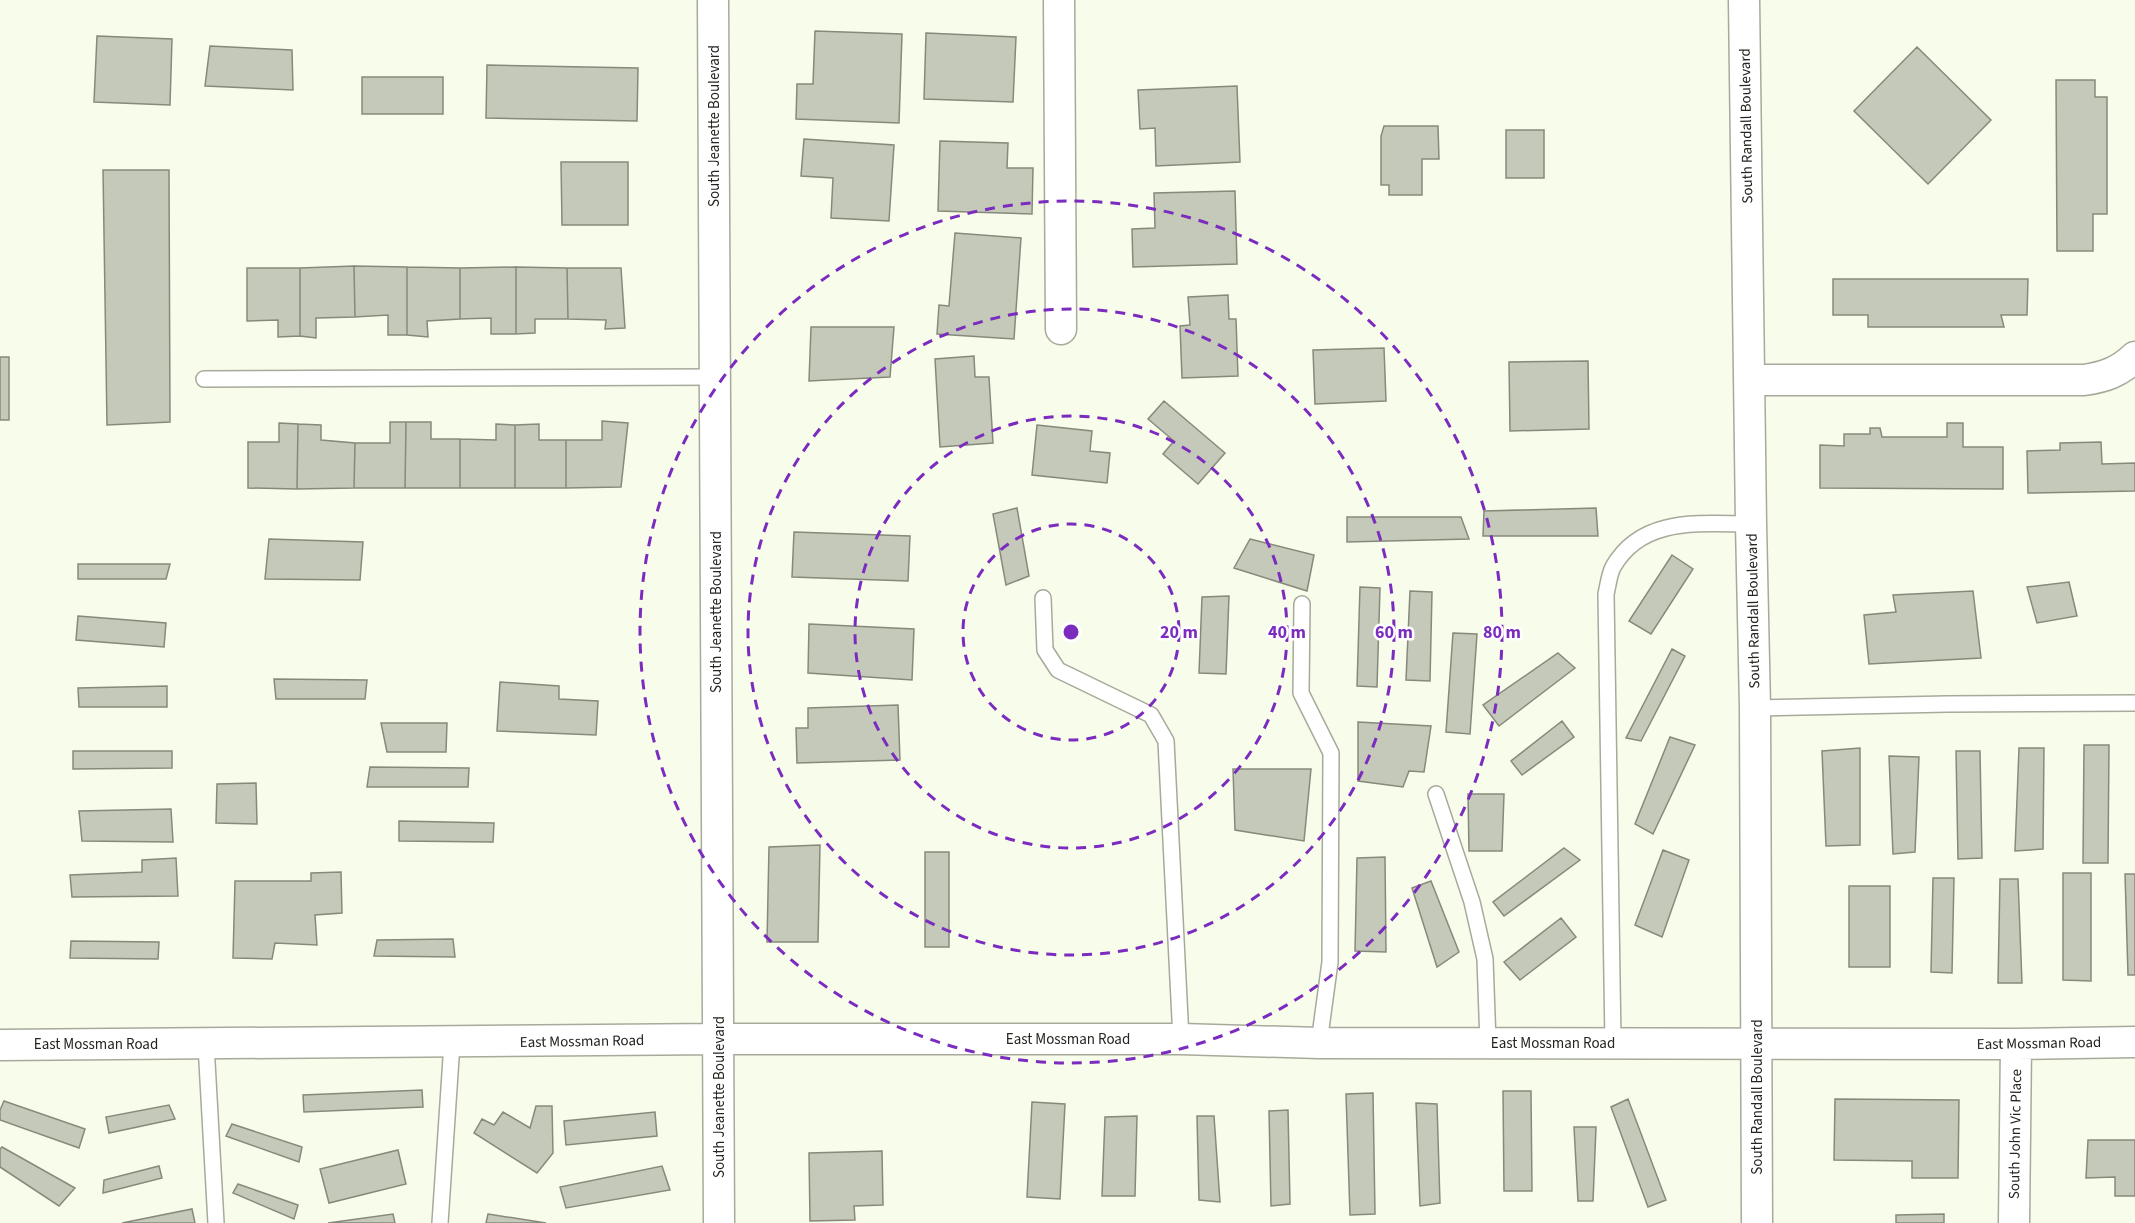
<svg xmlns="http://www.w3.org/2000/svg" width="2135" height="1223" font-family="'Source Sans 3',sans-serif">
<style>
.building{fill:#c5c9b9;stroke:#878a7b;stroke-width:1.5}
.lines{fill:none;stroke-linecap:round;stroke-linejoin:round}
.lane-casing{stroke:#a7aa9b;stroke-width:18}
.street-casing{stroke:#a7aa9b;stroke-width:33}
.lane{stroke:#fff;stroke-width:15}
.street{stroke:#fff;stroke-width:30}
.ring{fill:none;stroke:#7b2cbf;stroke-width:3;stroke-dasharray:10 8}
.labels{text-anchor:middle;stroke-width:5;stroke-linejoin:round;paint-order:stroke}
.street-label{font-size:15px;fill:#24251f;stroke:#fff}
.centre{fill:#7b2cbf;stroke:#fff;stroke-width:3}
.ring-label{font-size:18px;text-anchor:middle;font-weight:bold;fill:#7b2cbf;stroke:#fff;stroke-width:5;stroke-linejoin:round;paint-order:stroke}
</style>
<rect width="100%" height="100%" fill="#f8fceb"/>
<path class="building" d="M815,31l87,3 -3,89 -103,-4 1,-35h16z
M926,33l90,4 -3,65 -89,-3z
M97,36l75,3 -2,66 -76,-3z
M210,46l82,4 1,40 -88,-4z
M1917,47l74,73 -63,64 -74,-73z
M487,65l151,3 -1,53 -151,-3z
M362,77h81v37h-81z
M2056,80h39v17h12v117h-14v37h-36z
M1237,86l3,76 -84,4 -1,-38 -15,1 -2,-39z
M1384,126h54l1,33h-17v36h-33v-10h-8v-49z
M1506,130h38v48h-38z
M804,139l90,6 -5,76 -58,-3 2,-40 -32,-2z
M940,141l68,2 -1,25h26l-1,46 -94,-3z
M561,162h67v63h-66z
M103,170h66l1,252 -63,3z
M1235,191l2,73 -104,3 -1,-38 23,-1 -1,-35z
M955,233l66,5 -7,101 -77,-5 2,-29 10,1z
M354,266l53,1v68h-19v-20l-33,2z
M354,266l1,51 -39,1v20l-16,-2v-68z
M407,267l53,1v51l-33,2 1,16 -21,-2z
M516,267l51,1 1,51h-33v14l-19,1z
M516,267v67h-25v-16l-31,1v-51z
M247,268h53v68l-22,1v-17l-31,1z
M567,268h54l4,60 -20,1 1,-9 -38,-1z
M1833,279h195l-1,36h-26l3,12h-136v-12h-35z
M1228,295l1,24h7l2,57 -56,2 -2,-52 10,-1 -2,-28z
M811,327h83l-4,50 -81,4z
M1384,348l2,53 -71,3 -2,-54z
M974,356l1,21h14l4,66 -53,4 -5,-88z
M0,357h9v63h-9z
M1588,361l1,68 -79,2 -1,-69z
M1164,401l61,52 -27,31 -35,-30 11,-13 -26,-22z
M602,421l26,2 -7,64 -55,1v-48h36z
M390,422h16l-1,66h-51l1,-45h35z
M406,422h25v17h29v49h-55z
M279,423l19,1 -1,65 -49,-1v-46h31z
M1947,423h16v24h40v42l-183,-1v-43l24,1v-12h26v-6h10l2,9h65z
M298,424l23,1v15l34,3 -1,45 -57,1z
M496,424l19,1v63h-55v-49l36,1z
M539,424v16h27v48h-51v-63z
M1037,425l55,6 -2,20 20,2 -3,30 -75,-8z
M2101,442l1,22 33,-1v28l-107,2 -1,-42 33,-1v-7z
M1017,508l12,68 -23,9 -13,-71z
M1596,508l2,28h-115l1,-25z
M1347,517h114l8,22 -122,3z
M794,532l116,4 -2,45 -116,-4z
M269,539l94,3 -3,38 -95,-1z
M1250,539l64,16 -7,36 -73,-23z
M1672,555l21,14 -42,65 -22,-13z
M78,564h92l-4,15h-88z
M2069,582l8,34 -40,7 -10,-36z
M1360,587l20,1 -3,99 -20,-1z
M1410,591l22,1 -2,89 -24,-1z
M1973,591l8,67 -112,6 -5,-49 32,-3 -3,-17z
M1229,596l-3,78 -27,-1 3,-76z
M78,616l88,7 -2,24 -88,-7z
M809,624l105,5 -2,51 -104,-7z
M1453,633l24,1 -7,100 -24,-2z
M1672,649l13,7 -44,85 -15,-3z
M1558,653l17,15 -76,58 -16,-21z
M274,679l93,1 -2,19h-89z
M500,682l59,4v13l39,2 -2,34 -99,-4z
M167,686v21h-88l-1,-19z
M898,705l2,55 -103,3 -1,-35h12v-20z
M1562,721l12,16 -52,38 -11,-14z
M1358,722l73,4 -7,46 -15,-1 -6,16 -45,-6z
M381,723h66l-1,29h-59z
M1670,737l25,8 -42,89 -18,-10z
M2084,745h25l-1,118h-25z
M1860,748v97l-34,1 -4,-95z
M2019,748h25l-1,101 -28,2z
M73,751h99v17l-99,1z
M1956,751h24l2,107 -24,1z
M1889,756l30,1 -4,95 -22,2z
M370,767l99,1 -1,19h-101z
M1233,769h78l-7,72 -69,-11z
M256,783l1,41 -41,-1 1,-39z
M1468,794h36l-2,57h-33z
M171,809l2,33 -91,-1 -3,-30z
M399,821l95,2 -1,19 -94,-1z
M820,845l-2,97h-51l2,-95z
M1564,848l16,12 -76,56 -11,-14z
M1663,850l26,10 -27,77 -27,-12z
M925,852h24v95h-24z
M1385,857l1,95 -31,-1 2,-93z
M176,858l2,38 -106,1 -2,-22 72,-3v-12z
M341,872l1,41 -27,2 2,30 -42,-2 -3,16 -39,-1 2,-77h76v-8z
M2063,873h28v108l-28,-1z
M2125,874h10v101h-7z
M1933,878h21l-2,95 -21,-1z
M2000,879h18l4,104h-24z
M1431,881l28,71 -22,15 -25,-79z
M1849,886h41v81h-41z
M1561,918l15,19 -56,43 -16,-18z
M453,939l2,18 -81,-1 3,-16z
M71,941l88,1 -1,17 -88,-1z
M422,1090l1,17 -119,5 -1,-17z
M1503,1091h28l1,100h-28z
M1373,1093l2,121 -25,1 -4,-121z
M1628,1099l38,101 -18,7 -37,-100z
M1835,1099l124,1 -1,78h-46v-17l-78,-1z
M4,1101l81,28 -6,19 -79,-28v-10z
M1032,1102l33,2 -5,95 -33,-2z
M1416,1103l21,1 3,99 -20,3z
M169,1105l6,14 -66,14 -3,-16z
M536,1106h16l1,47 -16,20 -63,-40 8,-14 12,6 9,-13 27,16z
M1288,1110l2,94 -19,2 -2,-95z
M655,1112l2,24 -91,9 -2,-24z
M1137,1116l-2,80h-33l3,-79z
M1197,1116h17l6,86 -21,-2z
M232,1124l70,23 -3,15 -73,-26z
M1574,1127h22l-3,74h-15z
M2088,1140h47v56h-20v-19l-29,1z
M2,1147l73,41 -16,18 -59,-39v-18z
M398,1150l8,34 -77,19 -9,-34z
M882,1151l1,54 -29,1 1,14 -45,1 -1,-68z
M159,1166l3,12 -59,15 1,-13z
M662,1166l8,24 -104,18 -6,-21z
M238,1184l60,21 -4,14 -61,-26z
M192,1209l3,14h-73z
M393,1214l2,9h-67z
M488,1214l58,9h-60z
M1944,1214v9h-48v-8z"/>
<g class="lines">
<g class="lane-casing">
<path id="lane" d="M204,379l511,-2
M1043,598l2,52 13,20 93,45 15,26 15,298
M1302,604l-1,89 30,60 -1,209 -11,81
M1755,708l193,-4 187,-1
M1436,794l36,108 13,57 3,84
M1613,1043l-7,-449c2,-8 3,-19 7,-27 29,-51 87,-43 138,-43
M206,1044l10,179
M440,1223l12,-180"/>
</g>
<g class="street-casing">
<path id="street" d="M713,0l6,1223
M1059,0l2,329
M1744,0l7,524 4,184 2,515
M1749,380h335c21,-3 35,-8 51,-23
M0,1045l719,-6h462l138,4 697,1 119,-2
M2014,1223l2,-179"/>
</g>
<use href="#lane" class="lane"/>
<use href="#street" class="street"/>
</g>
<g class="ring">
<circle cx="1071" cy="632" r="108"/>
<circle cx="1071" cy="632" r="216"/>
<circle cx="1071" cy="632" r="323"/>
<circle cx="1071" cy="632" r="431"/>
</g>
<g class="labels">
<g class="street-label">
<text transform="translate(714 126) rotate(-90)" y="5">South Jeanette Boulevard</text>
<text transform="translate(1746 126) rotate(-91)" y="5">South Randall Boulevard</text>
<text transform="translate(1753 611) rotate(-91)" y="5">South Randall Boulevard</text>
<text transform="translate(716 612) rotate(-90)" y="5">South Jeanette Boulevard</text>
<text x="1068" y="1044">East Mossman Road</text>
<text transform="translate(582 1041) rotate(-1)" y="5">East Mossman Road</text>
<text x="1553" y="1048">East Mossman Road</text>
<text transform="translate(2039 1043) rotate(-1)" y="5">East Mossman Road</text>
<text x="96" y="1049">East Mossman Road</text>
<text transform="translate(719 1097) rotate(-90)" y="5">South Jeanette Boulevard</text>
<text transform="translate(1757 1097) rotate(-90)" y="5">South Randall Boulevard</text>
<text transform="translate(2015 1134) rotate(-89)" y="5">South John Vic Place</text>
</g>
</g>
<circle cx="1071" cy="632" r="9" class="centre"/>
<g class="ring-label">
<text x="1179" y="638">20 m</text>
<text x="1287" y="638">40 m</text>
<text x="1394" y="638">60 m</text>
<text x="1502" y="638">80 m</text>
</g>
</svg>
